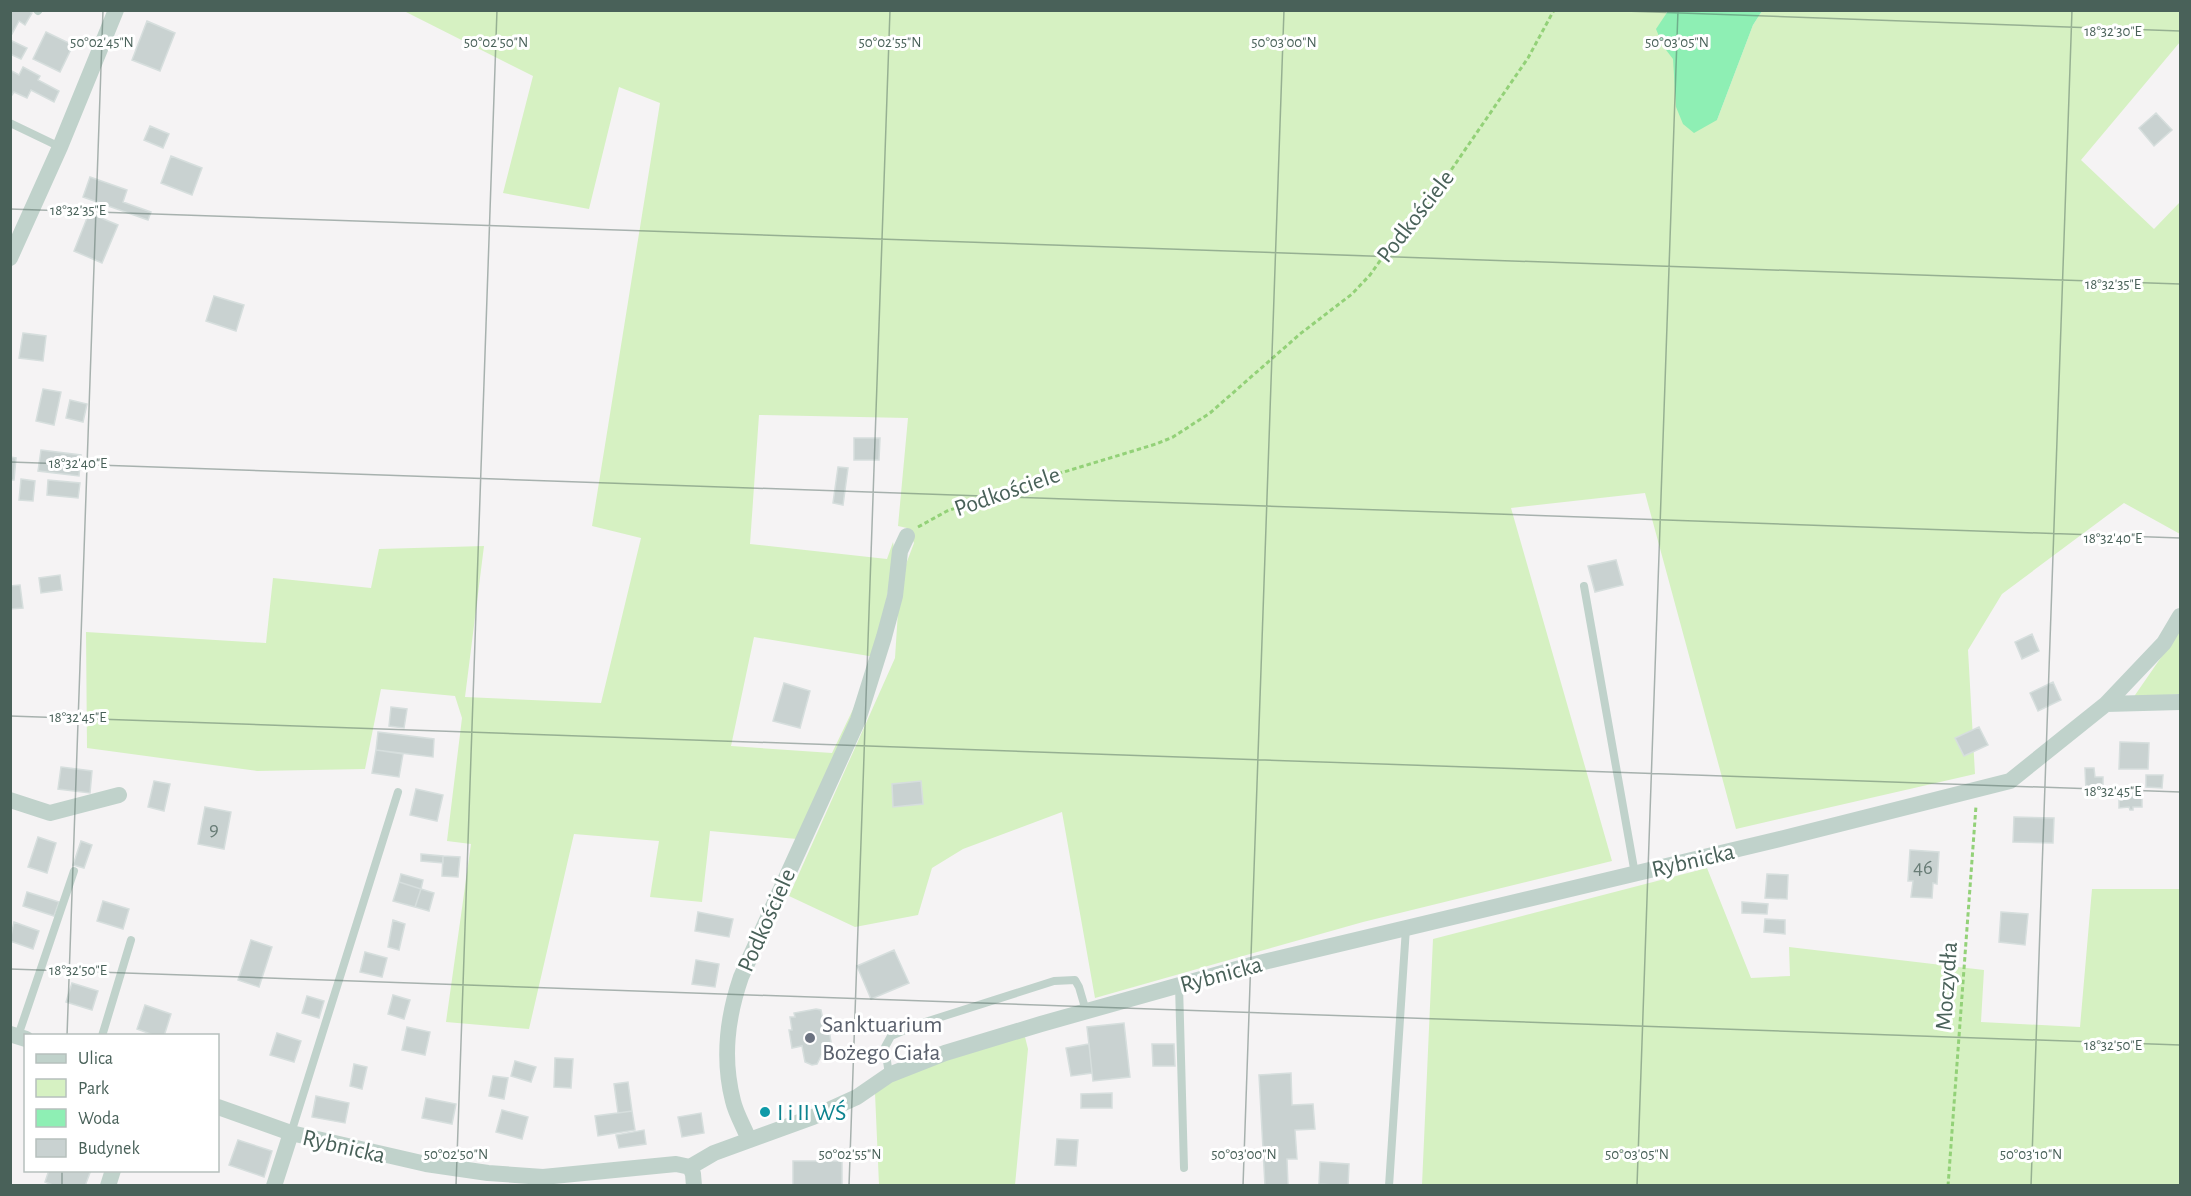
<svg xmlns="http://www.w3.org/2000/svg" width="2191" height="1196" font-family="'Alegreya Sans',sans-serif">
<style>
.green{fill:#d6f1c2}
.water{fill:#8eefb4}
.building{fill:#c9d2d1;stroke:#d6dedd;stroke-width:1.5}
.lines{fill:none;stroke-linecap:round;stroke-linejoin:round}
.path{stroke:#93d178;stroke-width:3;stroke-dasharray:4.5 3;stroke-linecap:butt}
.service{stroke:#c0d2cb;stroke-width:8}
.minor{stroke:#c0d2cb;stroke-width:16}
.ticks{fill:none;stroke:#496159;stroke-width:1.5;stroke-opacity:0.45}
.worship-dot{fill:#6b7280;stroke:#fff;stroke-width:2}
.culture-dot{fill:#0f9aa8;stroke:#fff;stroke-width:2}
.labels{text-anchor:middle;stroke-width:6;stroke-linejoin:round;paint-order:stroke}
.number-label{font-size:21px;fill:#697d77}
.street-label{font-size:24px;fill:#496159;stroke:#fff}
.worship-label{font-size:24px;fill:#5b616d;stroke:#fff;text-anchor:start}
.culture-label{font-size:24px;fill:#0d838f;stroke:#fff;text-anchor:start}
.ticks-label{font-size:15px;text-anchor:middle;fill:#496159;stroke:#fff;stroke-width:6;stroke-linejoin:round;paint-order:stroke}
</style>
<rect width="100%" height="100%" fill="#f5f3f4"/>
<path class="green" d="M404,11h1264l-2,1 51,108 36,-95 9,-14h418v31l-99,118 73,69 26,-27v332l-56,-31 -122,91 -34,56 7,124 -239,55 -91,-336 -134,15 101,353 -249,61 -268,76 -33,-186 -99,37 -31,19 -14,47 -63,12 -66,-31 106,-238 5,-78 14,-37 -7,-15 -9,-2 10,-108 -149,-3 -9,129 137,15 6,-17 2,13 -20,102 -121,-20 -23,109 101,7 25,-52 -5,20 -55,118 -87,-8 -8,71 -52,-5 9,-56 -85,-7 -45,195 -83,-7 25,-178 -24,-3 15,-123 -7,-22 -74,-7 -16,80 -108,2 -170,-23 -1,-116 180,11 7,-65 98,10 8,-39 105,-3 -19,151 136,6 40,-165 -49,-12 68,-423 -41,-16 -30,122 -86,-16 30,-117z
M2180,630v64l-47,4z
M1707,868l44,110 39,-2 -1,-29 195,23 -3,52 99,5 12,-138h88l-1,164 1,1v131h-758l11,-246z
M1024,1033l4,16 -13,136h-136l-4,-92 16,-13z"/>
<path class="water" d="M1668,11h94l-9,14 -36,95 -23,13 -11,-9 -7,-17 -3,-48 -10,-13 -7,-17z"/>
<path class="building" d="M10,10h18l4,3 -7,12 -6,-4 -7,13 -2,-1z
M147,21l28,12 -15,38 -28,-11z
M46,32l27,13 -13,27 -27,-13z
M10,40l17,8 -6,11 -11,-5z
M23,67l17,9 -2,4 21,11 -5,11 -23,-12 -4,8 -13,-6 -2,3 -2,-1v-24l9,5z
M2156,113l16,17 -18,16 -15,-18z
M150,126l19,8 -6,14 -19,-8z
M171,156l31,12 -10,27 -31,-12z
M90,177l37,13 -4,12 28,10 -3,8 -65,-23z
M89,213l29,12 -16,38 -28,-12z
M214,296l30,9 -8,26 -30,-10z
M23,333l23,3 -3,25 -24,-3z
M43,389l18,3 -7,33 -18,-4z
M70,400l17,4 -4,18 -17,-4z
M854,438h26l-1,22h-25z
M41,450l40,5 -2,21 -41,-5z
M10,457l6,1 -2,22h-4z
M838,467l10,1 -5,37 -10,-2z
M21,479l14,2 -2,20 -14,-1z
M48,480l32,3 -2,15 -31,-3z
M1616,560l7,25 -28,7 -7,-26z
M60,575l2,15 -21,3 -2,-15z
M20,585l3,23 -13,1v-23z
M2032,634l7,17 -17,8 -7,-17z
M2053,682l8,18 -23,11 -8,-18z
M784,683l26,8 -10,37 -27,-7z
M391,707l16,2 -3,19 -15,-2z
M1979,727l9,18 -24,11 -9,-18z
M378,732l56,7 -1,18 -57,-7z
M2120,742l29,1 -1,26h-29z
M376,750l27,4 -4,23 -27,-4z
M61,767l31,4 -2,22 -32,-4z
M2085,768h9l1,9h8v14l-17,1z
M2146,775h17l-1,13 -16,-1z
M154,781l16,3 -6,27 -16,-4z
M921,781l2,23 -30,3 -1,-23z
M416,789l27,6 -6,26 -27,-6z
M2142,791v16h-9v3h-3l-1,-3 -10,1v-16z
M205,807l26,5 -7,37 -26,-5z
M2014,817l40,1 -1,25 -40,-1z
M38,837l18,6 -9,30 -19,-6z
M81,841l11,4 -8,23 -11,-3z
M1910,850l29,2 -2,32 -4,-1 -1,15 -21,-1 2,-16h-5z
M421,854l22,2v7l-22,-2z
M443,856l17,1 -2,20 -16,-1z
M401,874l22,6 -2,9 -22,-7z
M1767,874l21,1 -1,24 -22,-1z
M399,882l22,7 -6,18 -22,-6z
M421,889l13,4 -5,18 -14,-4z
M27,892l32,10 -5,14 -31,-10z
M103,901l26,8 -6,20 -26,-8z
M1742,902l26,2 -1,10 -25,-1z
M698,912l35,7 -4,18 -34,-6z
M2001,912l27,2 -3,31 -26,-3z
M1765,919l20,1v14l-21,-2z
M393,920l12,4 -6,26 -11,-3z
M14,922l25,9 -6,18 -23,-8z
M251,940l21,7 -13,40 -21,-7z
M894,950l15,33 -38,16 -14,-33z
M365,952l22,6 -5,19 -22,-5z
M696,960l23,4 -4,23 -23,-3z
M72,983l26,8 -6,19 -26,-8z
M393,995l17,5 -6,19 -16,-5z
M307,996l17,5 -5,17 -17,-5z
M145,1005l26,9 -7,22h-8l-19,-7z
M816,1009l5,1 3,15 4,-1 5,30 -12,2 -4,8 -5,1 -7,-3 -3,-16 -10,2 -3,-18h3l-2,-13h5l-1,-4z
M1124,1023l6,54 -37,4 -6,-54z
M407,1027l23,5 -5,23 -23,-5z
M277,1033l24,8 -7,21 -24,-7z
M1089,1044l3,29 -21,3 -5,-28z
M1152,1044h22l1,22h-22z
M555,1058l18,1 -2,29 -17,-1z
M515,1061l21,6 -5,15 -20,-6z
M354,1064l13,3 -5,22 -12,-3z
M1291,1073l1,32 21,-1 2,25 -20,1 2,29h-10l1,27h-23l-6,-111z
M493,1076l15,2 -4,21 -15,-3z
M628,1082l4,29 -14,2 -4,-29z
M1112,1093v15h-31v-14z
M316,1096l33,7 -4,20 -33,-6z
M426,1098l30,6 -4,20 -30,-6z
M502,1110l26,7 -6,22 -26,-7z
M632,1111l3,19 -37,6 -3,-20z
M701,1113l3,20 -22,4 -4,-20z
M644,1130l2,14 -27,4 -3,-13z
M1057,1139l21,1 -2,26 -21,-1z
M238,1140l34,11 -8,26 -35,-12z
M793,1161h49v25h-49z
M1320,1162l29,2 -1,22 -29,-2z
M49,1170h42l-6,16h-30l-10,-4z"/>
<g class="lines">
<path class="path" d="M918,527l29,-16 97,-33 112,-34 17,-7 37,-24 90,-79 52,-40 18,-19 19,-27 26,-27 19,-26 94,-137 26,-48
M1948,1186l28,-380"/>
<path class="service" d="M37,10l1,1
M10,123l50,24
M1584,586l51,288
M1179,985l5,183
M18,1036l56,-165
M102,1036l29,-96
M889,1075l-4,-28 6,-11 28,-12 135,-43 21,-1 4,7 7,24
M291,1133l107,-341
M1389,1186l17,-258"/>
<path class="minor" d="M10,258l50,-111 56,-137
M2106,704l74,-2
M10,800l40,13 69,-18
M10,1034l16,5
M218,1107l73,26 135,31 62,9 55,4 133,-13 14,3
M749,1140c-5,-13 -13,-26 -16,-39 -11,-43 -6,-83 8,-124l117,-257 26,-83 11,-41 5,-45 7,-15
M690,1167l24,-14 99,-36 44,-20 32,-22 56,-22 96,-29 210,-59 533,-127 226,-57 96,-77 58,-61 16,-27
M690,1167l3,7 1,12
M108,1186l5,-16
M274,1186l17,-53"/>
</g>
<path class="ticks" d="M1596,10l584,21M10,209l2170,75M10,462l2170,76M10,716l2170,76M10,969l2170,76M67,1036l36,-1026M62,1186v-16M456,1186l41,-1176M849,1186l41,-1176M1243,1186l41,-1176M1637,1186l41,-1176M2031,1186l41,-1176"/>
<circle class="worship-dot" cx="810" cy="1038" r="6"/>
<circle class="culture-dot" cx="765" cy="1112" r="6"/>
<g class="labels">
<g class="number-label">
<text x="214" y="835">9</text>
<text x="1923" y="874">46</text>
</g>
<g class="street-label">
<text transform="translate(1415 216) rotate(-52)" y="8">Podkościele</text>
<text transform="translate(1007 491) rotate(-19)" y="8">Podkościele</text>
<text transform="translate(1693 860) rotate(-13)" y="8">Rybnicka</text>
<text transform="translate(766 920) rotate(-66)" y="8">Podkościele</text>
<text transform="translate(1221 974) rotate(-15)" y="8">Rybnicka</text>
<text transform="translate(1946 986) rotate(-86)" y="8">Moczydła</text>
<text transform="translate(344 1146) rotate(13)" y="8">Rybnicka</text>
</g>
<g class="worship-label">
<text x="822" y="1032">Sanktuarium<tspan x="822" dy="28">Bożego Ciała</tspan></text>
</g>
<g class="culture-label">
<text x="777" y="1120">I i II WŚ</text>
</g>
</g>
<g class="ticks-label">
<text x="2113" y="36">18°32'30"E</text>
<text x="102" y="47">50°02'45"N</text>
<text x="496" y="47">50°02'50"N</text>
<text x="890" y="47">50°02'55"N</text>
<text x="1284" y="47">50°03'00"N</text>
<text x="1677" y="47">50°03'05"N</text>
<text x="78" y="215">18°32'35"E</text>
<text x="2113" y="289">18°32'35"E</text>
<text x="78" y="468">18°32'40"E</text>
<text x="2113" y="543">18°32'40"E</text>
<text x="78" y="722">18°32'45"E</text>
<text x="2113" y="796">18°32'45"E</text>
<text x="78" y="975">18°32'50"E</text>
<text x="2113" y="1050">18°32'50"E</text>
<text x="456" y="1159">50°02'50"N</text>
<text x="850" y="1159">50°02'55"N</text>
<text x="1244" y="1159">50°03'00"N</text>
<text x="1637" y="1159">50°03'05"N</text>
<text x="2031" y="1159">50°03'10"N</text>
</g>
<rect width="2191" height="1196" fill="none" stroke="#496159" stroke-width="24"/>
<rect x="24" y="1034" width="195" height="138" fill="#ffffff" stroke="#b6c0bd" stroke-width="1.5"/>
<rect x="36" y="1054" width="30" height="9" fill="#c0d2cb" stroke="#b6c0bd" stroke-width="1.5"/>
<text x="78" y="1064" font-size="18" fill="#496159">Ulica</text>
<rect x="36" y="1079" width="30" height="18" fill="#d6f1c2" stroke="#b6c0bd" stroke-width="1.5"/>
<text x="78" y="1094" font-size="18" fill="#496159">Park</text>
<rect x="36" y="1109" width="30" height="18" fill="#8eefb4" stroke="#b6c0bd" stroke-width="1.5"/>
<text x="78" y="1124" font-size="18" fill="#496159">Woda</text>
<rect x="36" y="1139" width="30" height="18" fill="#c9d2d1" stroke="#b6c0bd" stroke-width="1.5"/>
<text x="78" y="1154" font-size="18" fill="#496159">Budynek</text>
</svg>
